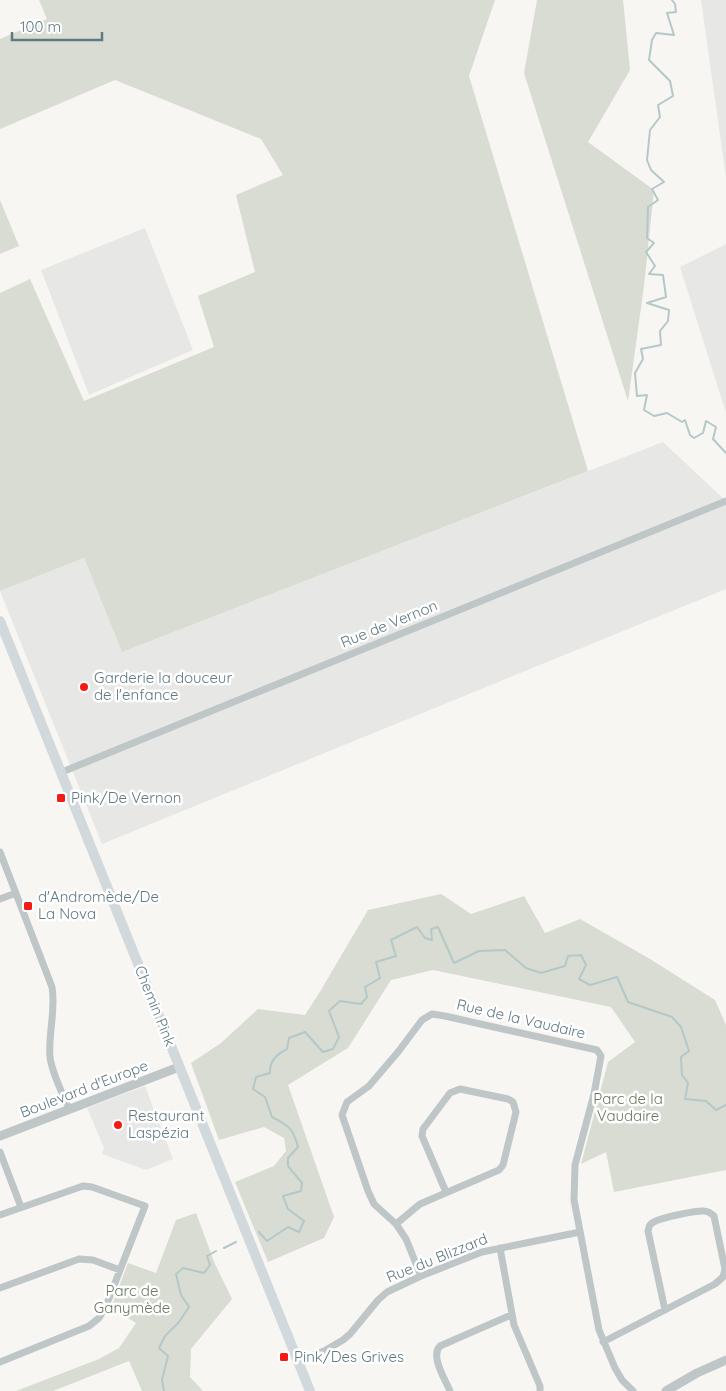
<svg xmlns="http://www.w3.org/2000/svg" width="726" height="1391" font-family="Quicksand,sans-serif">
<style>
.built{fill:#e7e8e6}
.green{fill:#d8dcd2}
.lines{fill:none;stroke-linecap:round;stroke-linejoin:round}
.stream{stroke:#b5c8c9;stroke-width:2}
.minor{stroke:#bfc6c8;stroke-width:7}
.tertiary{stroke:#bfc6c8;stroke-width:9}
.secondary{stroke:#d2d9dc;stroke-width:10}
.poi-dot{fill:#f41b16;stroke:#fff;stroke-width:2}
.labels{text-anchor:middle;stroke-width:5;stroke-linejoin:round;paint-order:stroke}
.street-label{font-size:15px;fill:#5f7981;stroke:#fff}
.poi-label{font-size:15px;fill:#5f7981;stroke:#fff;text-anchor:start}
.park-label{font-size:15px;fill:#68795e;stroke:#fff}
</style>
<rect width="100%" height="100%" fill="#f7f6f3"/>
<path class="built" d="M701,0h25v178z
M145,228l48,122 -104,45 -48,-125z
M726,244v169l-46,-146z
M663,442l63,59v88l-624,255 -102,-253 84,-33 38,94z
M145,1086l28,73 -27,11 -44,-16 2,-6 -17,-40z"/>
<path class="green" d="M39,0h456l-26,76 119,395 -466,181 -38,-94 -84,33v-298l30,-14 54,122 130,-54 -16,-51 57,-24 -19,-77 47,-20 -22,-36 -146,-59 -115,49v-90l47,-20z
M537,0h86l7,70 -42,72 66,48 -10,96 -16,115 -104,-328z
M0,200l19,46 -19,8z
M441,894l30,20 53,-18 21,37 35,-14 70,40 65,41 11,25v145l-112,22 -8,-40 -25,12 27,-102 27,-20 -24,-35 -178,-37 -42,10 -43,68 -60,37 46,132 -10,21 -56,24 -33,-80 39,-16 12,-15 -2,-13 -20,-11 -45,13 -28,-77 30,-20 37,-34 47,6 16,-25 47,-80z
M196,1213l19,51 17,35 -41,50 -1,28 13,14h-61l-13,-30 -76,30h-37l83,-32 20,-11 17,-25 -25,-15 17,-45 28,10 20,-53z"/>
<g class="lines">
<path class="stream" d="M672,0l3,4 1,8 -9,1 7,22 -18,-2 -4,7 -3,20 21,21 3,15 -15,9 2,12 -10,13 -3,30 4,10 13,12 -12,7 6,11 -10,7 -1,31 7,5 -8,9 9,14 -6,8 14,1 3,22 -19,6 22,7 -1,11 -8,10 1,14 -20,4 2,10 -8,14 2,23 10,-1 -3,15 10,6 13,-3 15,9 3,-2 5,15 4,3 9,-5 3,-12 10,6 -3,12 13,14
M259,1232l8,9 21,-14 11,5 5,-11 -16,-12 -5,-13 18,-5 1,-8 -14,-17v-8l10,-11c-5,-19 -9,-21 -26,-30l-7,-20 -12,-8 3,-12 14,-4c-1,-12 7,-19 17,-24l2,-11 16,-6 18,20 10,-3 6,-12 -10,-26 11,-10 21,3 6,-7 -2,-10 15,-9 -4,-16 20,-6 -5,-16 26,-13 8,11 7,2 -1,-11 7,-2 16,36 25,-12 26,-1 21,18 15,5 24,-7 3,-10 13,-1 5,10 -7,14 11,6 27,-8 11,25 44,15 9,10 8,24 -8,6 1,18 6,8 -3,16 21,2 10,9 10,-5
M224,1248l12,-6
M164,1391l-2,-11 6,-24 -9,-8 6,-12 14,-14 10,-15 -8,-12 -5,-21 7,-6 21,5 6,-8 -3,-9 9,-5"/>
<path class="minor" d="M62,772l664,-271
M0,852l52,135c4,23 -4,47 -2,70 2,17 13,37 19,52
M0,899l16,-6
M0,1152l21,55
M0,1215l83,-29 9,1 53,19 -39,100 -7,12 -10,8 -89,36
M396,1224l24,-20 79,-34 4,-5 13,-53 -3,-10 -5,-3 -48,-10 -10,4 -27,36 -1,7 24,56
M500,1248l14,77 26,61v5
M421,1276l-15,-37 -10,-15 -22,-20 -6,-13 -26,-76 5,-13 22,-16 29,-34 24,-32 10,-6 13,2 152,34 4,6 -7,38 -19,71 -1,35 25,130 16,38 7,12 11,11
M0,1288l79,-29 14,1 27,10
M603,1342l112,-58 8,-7 2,-8 -11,-53c-3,-3 -6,-5 -11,-5 -8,0 -47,7 -52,13 -2,1 -2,4 -3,7l17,79
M298,1361l26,-10 19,-11 7,-6 28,-34 9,-8 34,-16 61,-24 98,-20
M450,1391c-5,-12 -20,-35 -10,-45l71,-31"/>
<path class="tertiary" d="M0,1136l179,-69
M666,1391l31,-18 29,-13"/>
<path class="secondary" d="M0,621l310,770"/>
</g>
<g class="poi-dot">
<circle cx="84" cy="687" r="5"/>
<rect x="56" y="793" width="10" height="10" rx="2.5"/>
<rect x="23" y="901" width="10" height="10" rx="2.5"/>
<circle cx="118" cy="1125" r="5"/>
<rect x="279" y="1352" width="10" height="10" rx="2.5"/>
</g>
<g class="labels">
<g class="street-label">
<text transform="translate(389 624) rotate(-22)" y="5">Rue de Vernon</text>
<text transform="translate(155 1006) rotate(68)" y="5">Chemin Pink</text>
<text transform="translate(521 1019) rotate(13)" y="5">Rue de la Vaudaire</text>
<text transform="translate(84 1089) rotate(-21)" y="5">Boulevard d'Europe</text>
<text transform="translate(437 1258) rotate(-22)" y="5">Rue du Blizzard</text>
</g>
<g class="poi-label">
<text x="94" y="683">Garderie la douceur<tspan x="94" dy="17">de l'enfance</tspan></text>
<text x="71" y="803">Pink/De Vernon</text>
<text x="38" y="902">d'Andromède/De<tspan x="38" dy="17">La Nova</tspan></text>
<text x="128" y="1121">Restaurant<tspan x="128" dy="17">Laspézia</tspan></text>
<text x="294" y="1362">Pink/Des Grives</text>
</g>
<g class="park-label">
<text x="628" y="1104">Parc de la<tspan x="628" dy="17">Vaudaire</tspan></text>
<text x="132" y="1296">Parc de<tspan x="132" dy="17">Ganymède</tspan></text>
</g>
</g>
<path d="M12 32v8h90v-8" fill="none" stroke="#5f7981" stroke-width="2.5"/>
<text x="20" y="32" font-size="15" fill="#5f7981" stroke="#ffffff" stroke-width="4" paint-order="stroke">100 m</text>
</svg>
